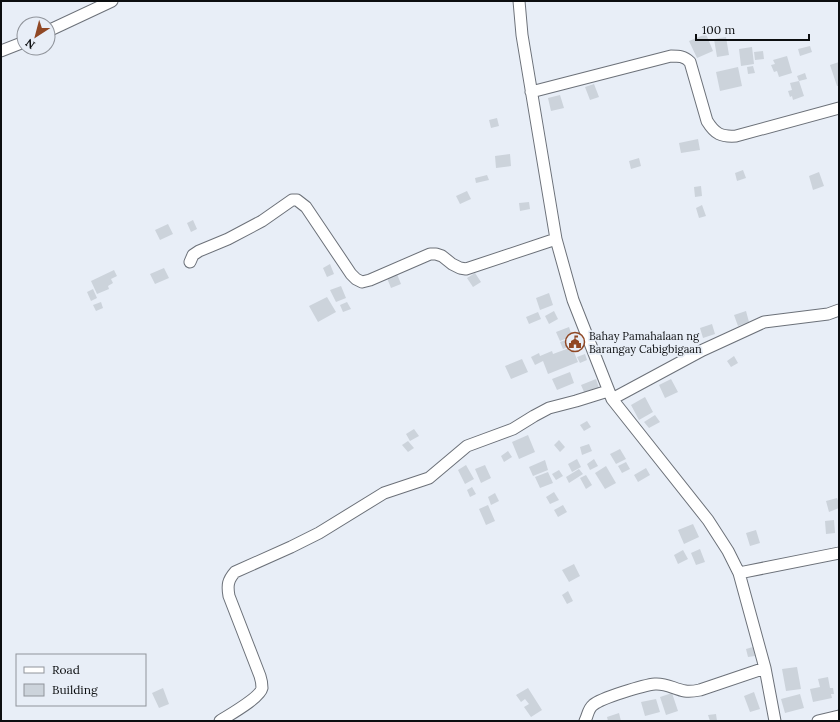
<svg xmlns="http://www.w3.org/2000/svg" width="840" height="722" font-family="Lora,serif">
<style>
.building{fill:#ccd3db}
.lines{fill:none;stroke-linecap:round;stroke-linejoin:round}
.minor-casing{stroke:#6c7179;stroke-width:13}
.minor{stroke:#fff;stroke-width:11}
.labels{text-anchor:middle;stroke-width:3.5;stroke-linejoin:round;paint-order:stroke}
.poi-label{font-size:11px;fill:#0c0e10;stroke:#e8eef7;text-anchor:start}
</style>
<rect width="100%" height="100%" fill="#e8eef7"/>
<path class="building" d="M706,34l7,17 -16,7 -8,-17z
M726,37l3,18 -12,2 -3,-18z
M810,46l2,6 -12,4 -2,-7z
M752,47l2,17 -13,2 -2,-17z
M763,51l1,8 -9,1 -1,-8z
M787,56l5,17 -13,4 -2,-6 -3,1 -3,-7 4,-1 -2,-4z
M839,62v24h-2l-7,-21z
M753,66l2,7 -7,1 -1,-7z
M738,67l4,19 -22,5 -4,-19z
M805,73l2,6 -8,2 -2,-5z
M799,81l5,15 -11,4 -1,-4 -2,1 -2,-6 4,-1 -2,-7z
M594,84l5,13 -9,3 -5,-13z
M560,95l4,13 -13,3 -3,-13z
M497,118l2,8 -8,2 -2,-8z
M698,139l2,11 -19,3 -2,-10z
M510,154l1,12 -15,2 -1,-12z
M639,158l2,8 -10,3 -2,-8z
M743,170l3,8 -9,3 -2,-8z
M819,172l5,14 -11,4 -4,-14z
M487,175l2,5 -13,3 -1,-5z
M701,186l1,10 -7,1 -1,-10z
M467,191l4,8 -11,5 -4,-8z
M529,202l1,7 -10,2 -1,-8z
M702,205l4,11 -7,2 -3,-10z
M193,220l4,9 -6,3 -4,-9z
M168,224l5,10 -13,6 -5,-10z
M330,264l4,10 -7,3 -4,-9z
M164,268l5,10 -14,6 -5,-10z
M114,270l3,6 -6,3 2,4 -5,3 1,3 -12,5 -6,-13z
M475,273l6,9 -8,5 -6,-9z
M397,274l4,10 -10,4 -4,-10z
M341,286l5,12 -10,4 -6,-12z
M93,289l4,9 -6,3 -4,-9z
M549,293l4,12 -13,5 -4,-12z
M327,297l9,15 -18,10 -9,-16z
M101,302l2,6 -7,3 -3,-6z
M347,302l4,7 -8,3 -3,-7z
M554,311l4,8 -9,5 -4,-8z
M746,311l3,11 -11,4 -4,-11z
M538,312l3,7 -12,5 -3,-7z
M712,324l3,10 -12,4 -3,-10z
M569,327l3,9 -12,5 -4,-9z
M578,336l3,8 -8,3 -3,-8z
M568,339l2,7 -7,3 -3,-7z
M572,347l6,15 -30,12 -5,-13 -8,4 -4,-8 8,-4 1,3 12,-5 1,3z
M585,354l2,6 -7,3 -3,-6z
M734,356l4,7 -7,4 -4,-6z
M522,359l6,13 -17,7 -6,-13z
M570,372l4,11 -17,7 -5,-11z
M596,379l3,9 -14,6 -4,-9z
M671,379l7,13 -13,6 -6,-13z
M645,397l8,15 -14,8 -8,-15z
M655,415l5,7 -11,6 -5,-6z
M587,421l4,6 -7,4 -4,-6z
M414,429l5,7 -9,5 -4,-7z
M528,435l7,17 -16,7 -7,-17z
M559,440l6,7 -5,5 -6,-7z
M408,441l6,7 -6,4 -6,-7z
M589,444l3,7 -10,4 -2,-8z
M620,449l6,10 -10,5 -6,-10z
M508,451l4,6 -8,5 -3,-6z
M577,459l4,8 -9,5 -4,-8z
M594,459l4,7 -8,4 -3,-6z
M545,460l3,10 -15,6 -4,-9z
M626,462l4,7 -8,4 -4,-7z
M466,465l8,14 -9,5 -7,-14z
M485,465l6,13 -10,5 -6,-14z
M606,466l10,17 -11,6 -10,-16z
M646,468l4,7 -12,7 -4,-7z
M579,469l4,5 -14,9 -3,-6z
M559,470l4,6 -7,4 -4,-6z
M548,472l5,11 -13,5 -5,-11z
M586,475l6,10 -6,4 -6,-11z
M472,487l4,7 -6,3 -3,-7z
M554,492l5,8 -9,4 -4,-7z
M495,493l4,8 -8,4 -3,-8z
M837,498l2,5v5l-10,4 -3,-11z
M488,505l7,16 -9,4 -7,-16z
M563,505l4,7 -9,5 -4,-7z
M834,520l1,13 -9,1 -1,-13z
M693,524l6,13 -15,7 -6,-14z
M756,530l4,13 -10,3 -4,-13z
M700,549l5,13 -9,3 -5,-12z
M683,550l5,9 -10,5 -4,-9z
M574,564l6,12 -11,6 -7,-12z
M568,591l5,10 -6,3 -5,-9z
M753,647l2,9 -7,1 -2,-8z
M797,667l4,22 -15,2 -4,-22z
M828,677l2,11h3l1,6h-3l1,4 -19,4 -3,-13 10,-2 -2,-8z
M163,688l6,16 -10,4 -7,-15z
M528,688l14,22 -11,7 -7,-10 5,-3 -4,-5 -4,3 -5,-7z
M754,692l6,17 -10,3 -6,-16z
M672,693l6,18 -12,4 -6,-18z
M800,694l4,14 -19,5 -4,-14z
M656,699l4,13 -15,4 -4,-14z
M619,713l2,8h-13l-1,-4z
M716,714l1,7h-7l-2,-6z"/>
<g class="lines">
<g class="minor-casing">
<path id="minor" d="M519,1l3,34 34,204 17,61 39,99 96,121 20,31 11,22 26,95 10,53
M48,31l64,-30
M1,51l23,-9
M531,92l140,-36c8,0 13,0 19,6l17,59c8,13 14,16 29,15l103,-28
M190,262l3,-7 6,-4 29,-12 34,-18 30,-21h5l9,7 45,67 5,5 6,3 8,-2 60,-26h6l6,2 10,8 8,4 6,1 90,-30
M612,399l91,-49 61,-28 64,-8 11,-4
M739,573l100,-20
M220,721c9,-6 40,-23 42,-33 0,-4 -1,-9 -2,-12l-31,-80c-2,-11 -1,-16 6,-24l56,-25 28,-14 65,-40 45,-15 38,-32 46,-17 21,-13 15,-8 27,-7 32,-10
M585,721c3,-6 3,-12 8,-16 8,-7 51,-20 62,-21 11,-1 19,5 30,7 5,1 10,0 15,-1l65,-22
M818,721l21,-5"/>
</g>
<use href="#minor" class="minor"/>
</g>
<defs>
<g id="civic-ring" transform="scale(1)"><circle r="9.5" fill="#e8eef7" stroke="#904825" stroke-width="1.5"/><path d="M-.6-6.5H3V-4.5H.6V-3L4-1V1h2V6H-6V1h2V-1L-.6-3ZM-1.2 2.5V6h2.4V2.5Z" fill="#904825"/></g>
</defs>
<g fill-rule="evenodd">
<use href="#civic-ring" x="575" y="342"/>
</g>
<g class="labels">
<g class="poi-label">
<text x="589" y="340">Bahay Pamahalaan ng<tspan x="589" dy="13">Barangay Cabigbigaan</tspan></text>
</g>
</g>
<rect width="840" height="722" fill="none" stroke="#0c0e10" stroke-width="4"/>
<rect x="16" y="654" width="130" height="52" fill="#e8eef7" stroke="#90949b"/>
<rect x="24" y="667" width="20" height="6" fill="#ffffff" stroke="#90949b"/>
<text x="52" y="674" font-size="12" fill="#0c0e10">Road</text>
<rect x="24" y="684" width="20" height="12" fill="#ccd3db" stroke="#90949b"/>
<text x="52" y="694" font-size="12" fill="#0c0e10">Building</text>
<g transform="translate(36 36) rotate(216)"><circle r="19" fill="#e8eef7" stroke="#90949b"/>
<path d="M0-3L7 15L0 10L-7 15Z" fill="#904825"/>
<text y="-6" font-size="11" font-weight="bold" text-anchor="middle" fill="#0c0e10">N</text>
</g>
<path d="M696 34v6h113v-6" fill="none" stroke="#0c0e10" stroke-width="2"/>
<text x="702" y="34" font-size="12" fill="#0c0e10" stroke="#e8eef7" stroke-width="3" paint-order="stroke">100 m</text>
</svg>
